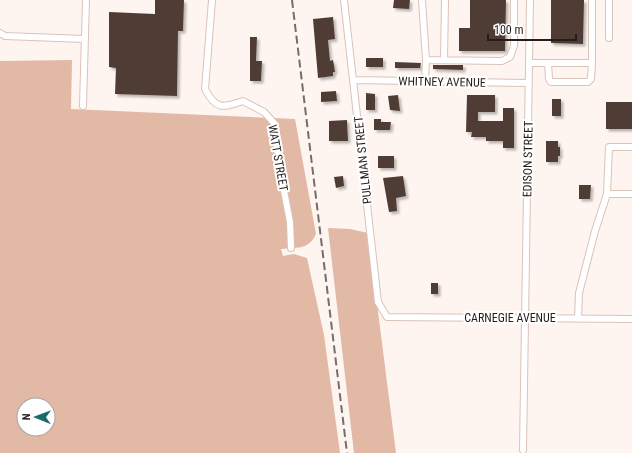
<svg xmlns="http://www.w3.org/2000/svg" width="632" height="453" font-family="'Roboto Condensed',sans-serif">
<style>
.green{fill:#e1b9a5;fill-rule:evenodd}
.building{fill:#503e35;filter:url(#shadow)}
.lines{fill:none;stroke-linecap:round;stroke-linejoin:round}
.minor-casing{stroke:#dac3b8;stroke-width:8}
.minor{stroke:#fff;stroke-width:6}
.rail{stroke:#756d69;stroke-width:2;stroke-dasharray:8 4;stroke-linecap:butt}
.labels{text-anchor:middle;stroke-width:4;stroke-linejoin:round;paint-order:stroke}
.street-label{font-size:12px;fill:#251d19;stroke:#fff}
</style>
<defs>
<filter id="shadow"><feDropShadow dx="2.5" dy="2.5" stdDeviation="1" flood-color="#0004"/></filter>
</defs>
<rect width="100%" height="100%" fill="#fef5f0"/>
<path class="green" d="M72,60l-1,49 224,10 21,115c-8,17 -20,13 -35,15l2,7 11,-2 13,4 17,77 16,118h-340v-392zM24,405h24v24h-24z
M328,228l22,1 18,4 28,220h-42z"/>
<path class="building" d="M155,0h29l-1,31h-5l-1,65 -62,-2 1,-26 -7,-1v-55l46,2z
M394,0h16l-1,9 -16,-1z
M470,0h36l-1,51h-46v-23h11z
M551,0h33l-1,44 -32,-1z
M333,17l2,22 -7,1 2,21 3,-1 2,12h-2v4l-15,2 -5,-59z
M250,37h7l-1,24h6l-1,20h-11z
M366,58h17v9h-17z
M395,62l26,1 -1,5h-25z
M433,65h30v5l-30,-1z
M336,91l1,10 -16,1v-10z
M366,93l9,1v16h-9z
M398,95l2,16 -10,-1 -2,-14z
M467,95h28v17h-17v9h25v-13h11v40h-11v-7h-17v-4h-15l1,-5h-6z
M552,99h9v17h-9z
M606,102h26v27h-26z
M374,119h7v3h10l-1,8h-16z
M347,120l1,21h-19v-20z
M546,141h12v6h2v9h-2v6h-12z
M378,156h16v12h-16z
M343,176l1,10 -8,2 -2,-11z
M403,176l3,20 -10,2 1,13 -8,1 -6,-34z
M579,185h12l-1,14h-11z
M431,283h7v11h-7z"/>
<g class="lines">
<g class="minor-casing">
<path id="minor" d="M212,0l-7,89c11,21 17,19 38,12l21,11 10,11 6,47 10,52 1,26
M344,0l34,302 9,15 245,2
M422,0l4,60
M609,0v38
M0,33l5,3 80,3
M444,60l1,-60
M529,63h63v-63
M548,63l1,16 2,3h37l3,-3 1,-16
M354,80l175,3
M425,81l1,-21 76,1 8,-4 4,-11v-46
M83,106l3,-106
M632,147h-23l-2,47h25
M578,319l1,-26 16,-62 12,-37
M523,450l7,-450"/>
</g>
<use href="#minor" class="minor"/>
<path class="rail" d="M292,0l55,453"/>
</g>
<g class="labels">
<g class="street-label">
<text transform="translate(442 82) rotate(1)" y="4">WHITNEY AVENUE</text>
<text transform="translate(278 158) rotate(80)" y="4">WATT STREET</text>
<text transform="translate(528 159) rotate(-89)" y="4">EDISON STREET</text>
<text transform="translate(363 160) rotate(-96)" y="4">PULLMAN STREET</text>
<text x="510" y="322">CARNEGIE AVENUE</text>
</g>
</g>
<g transform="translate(36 417) rotate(271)"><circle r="19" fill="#ffffff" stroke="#a8a5a3"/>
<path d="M0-3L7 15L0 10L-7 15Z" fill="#1c696b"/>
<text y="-6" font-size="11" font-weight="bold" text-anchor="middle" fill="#251d19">N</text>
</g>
<path d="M488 34v6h88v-6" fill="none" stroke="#251d19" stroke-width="2"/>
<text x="494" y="34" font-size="12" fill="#251d19" stroke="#ffffff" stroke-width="3" paint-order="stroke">100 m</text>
</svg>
